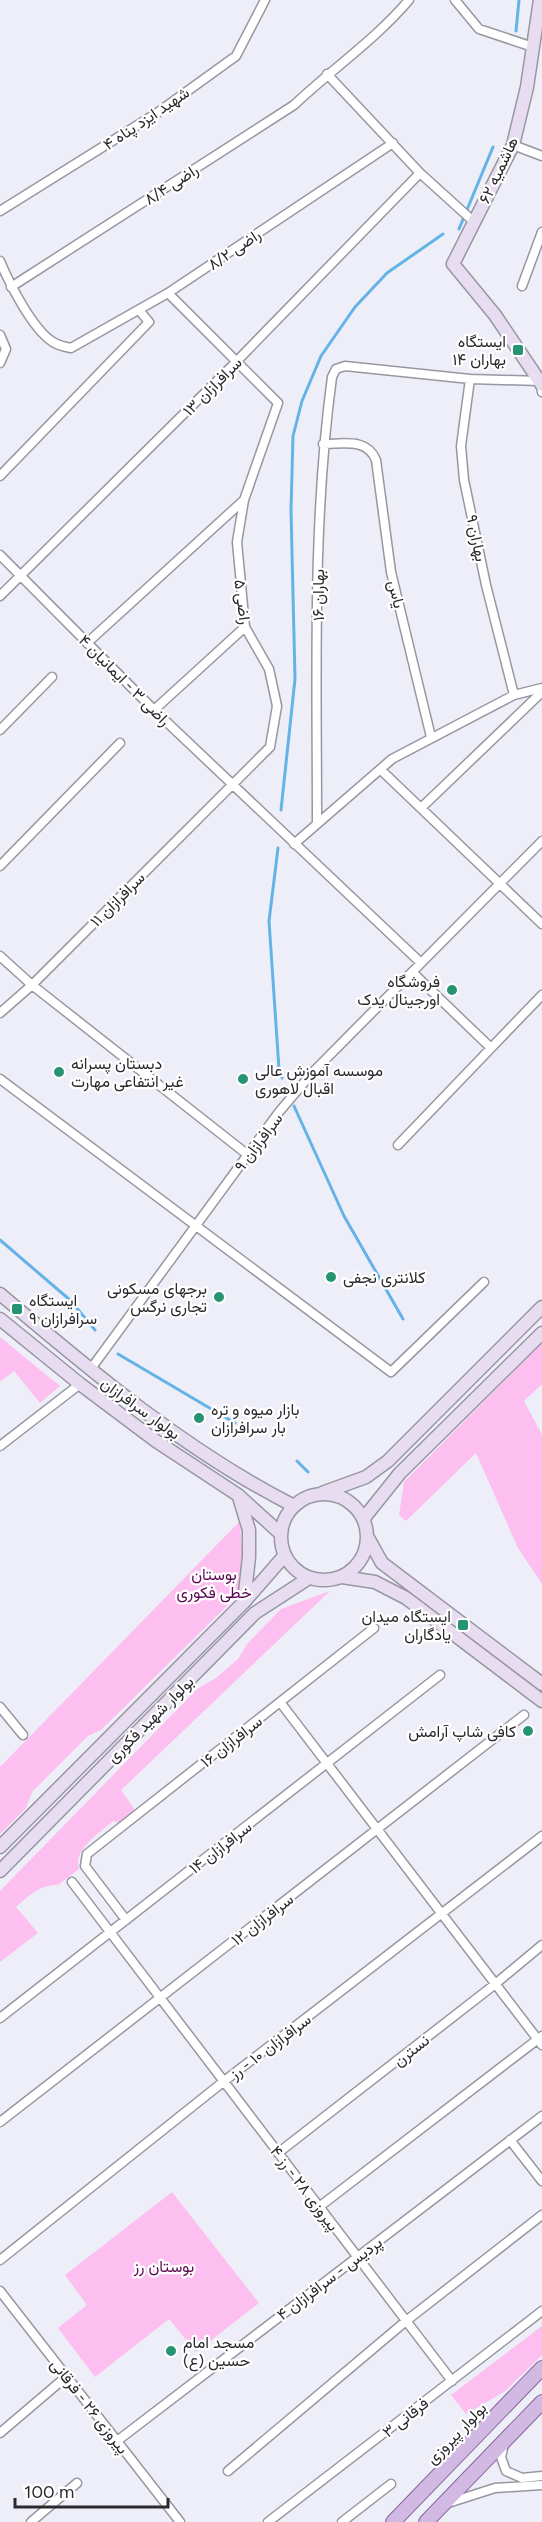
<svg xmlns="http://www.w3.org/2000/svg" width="542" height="2522" font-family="Figtree,Vazirmatn,sans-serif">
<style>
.green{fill:#fdbef0}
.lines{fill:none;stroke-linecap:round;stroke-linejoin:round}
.stream{stroke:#64b3e7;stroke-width:3}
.street-casing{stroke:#9797a2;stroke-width:11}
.secondary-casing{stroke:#9797a2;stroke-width:15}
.primary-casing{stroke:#836898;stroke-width:16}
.street{stroke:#fff;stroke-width:8}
.secondary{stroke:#e8dcf1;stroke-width:12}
.primary{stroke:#d1b9e3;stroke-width:14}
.poi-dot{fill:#269373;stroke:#fff;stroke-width:2}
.labels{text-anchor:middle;stroke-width:4.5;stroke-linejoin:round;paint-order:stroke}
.street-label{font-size:16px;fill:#2a2a2e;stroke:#fff}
.poi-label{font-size:16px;fill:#2a2a2e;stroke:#fff;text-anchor:start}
.park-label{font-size:16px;fill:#5b0852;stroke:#fff}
</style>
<rect width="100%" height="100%" fill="#eeeef9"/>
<path class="green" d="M0,1337l60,49 -20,17 -26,-32 -13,10 -1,-1z
M542,1343v41l-18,17 18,34v149l-24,-36 -42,-95 -70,68 -7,-6 5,-33z
M240,1521l2,35 -3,38 -138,136 -13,6 -56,56 -6,16 -26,26v-67z
M330,1591l-209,199 14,20 -15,13 -7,-2c-12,11 -41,29 -34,48l-21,16c-19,0 -28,10 -42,22l22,26 -38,29v-71l197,-202 19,-11 22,-19 9,-15 34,-35z
M172,2192l87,111 -63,49 -27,-33 -74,58 -37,-49 29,-23 -22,-30z
M542,2326v29l-38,37 -38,22 -15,-19z"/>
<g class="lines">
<path class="stream" d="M516,31l3,-31
M459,229l34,-82
M281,810l14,-131 -4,-169 2,-74 9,-35 19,-45 34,-49 32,-34 56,-39
M278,848l-9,73 10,148 3,9
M294,1106l50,110 59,103
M0,1240l70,60 25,30
M118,1354l117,69
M297,1461l11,11"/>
<g class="street-casing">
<path id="street" d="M455,0l24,29 54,18
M327,74l93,99 53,48
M513,145l29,11
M0,211l157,-98 79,-57 29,-56
M0,261c9,22 33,69 53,81 5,3 12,5 18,6l97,-55 225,-150
M522,286l20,-54
M11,287l283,-182c38,-36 81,-65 115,-105
M0,335l6,14 -6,14
M470,379l-9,67 3,34 22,105 28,110
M323,444c21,0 44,-6 53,16l15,112 40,165
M0,476l149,-154 -10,-12
M0,555l154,155 267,253
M0,596l235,-233 185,-190
M87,643l157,-143
M154,710l91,-83
M0,730l52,-53
M381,770l161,154
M421,808l121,-116
M317,822c0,-148 -5,-298 15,-445l4,-8 9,-3 125,13 70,2 2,11
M294,844l98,-85 122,-64 28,-7
M0,866l120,-123
M0,956l32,29 216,170
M0,1013l32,-28 238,-238 7,-41 -8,-37 -24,-42 -8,-85 7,-42 34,-97 -110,-110
M491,1048l51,-53
M0,1079l391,293 93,-90
M398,1145l93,-97 -79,-76
M90,1370l189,-258 34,-40 229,-231
M0,1446l80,-62
M280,1702l262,343
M0,1707l23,28
M72,1882l380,499
M126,1920l-41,-54 2,-12 287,-226
M0,2018l440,-343
M0,2122l524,-407
M510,2140l32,41
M278,2153l216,-168 48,-40
M319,2207l223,-171
M0,2260l223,-178 319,-246
M0,2291l180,231
M0,2433l67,-57
M117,2441l425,-325
M504,2444l-3,13 5,14 16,7 20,-2
M228,2471l178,-150 136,-106
M448,2503l47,-15 47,-3
M31,2522l46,-39
M268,2522l274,-211
M342,2522l49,-38"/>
</g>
<g class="secondary-casing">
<path id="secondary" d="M540,0l-13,87 -14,58 -60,119 42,51 47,70
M0,1294c92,78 186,157 294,212
M0,1319l80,65 76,57 82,54 43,39
M322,1493l44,-16 22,-16 154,-154
M281 1537a43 43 0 1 1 86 0a43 43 0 1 1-86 0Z
M239,1497l10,33v27l-5,45
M364,1518l36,-45 142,-140
M368,1538l14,25 160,121
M342,1577l33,5 31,16 136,103
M0,1847l244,-245 41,-47
M0,1871l255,-258 54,-35"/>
</g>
<g class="primary-casing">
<path id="primary" d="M393,2522l149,-154
M426,2522l116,-120"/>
</g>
<use href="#street" class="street"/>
<use href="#secondary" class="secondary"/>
<use href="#primary" class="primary"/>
</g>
<g class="poi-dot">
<rect x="512" y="344" width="12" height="12" rx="3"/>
<circle cx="452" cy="990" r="6"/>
<circle cx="59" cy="1072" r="6"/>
<circle cx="243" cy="1079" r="6"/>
<circle cx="331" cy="1277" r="6"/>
<circle cx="219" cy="1297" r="6"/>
<rect x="11" y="1303" width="12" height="12" rx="3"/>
<circle cx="199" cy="1418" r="6"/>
<rect x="457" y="1619" width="12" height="12" rx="3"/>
<circle cx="528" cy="1731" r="6"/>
<circle cx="171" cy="2351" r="6"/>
</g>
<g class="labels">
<g class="street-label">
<text transform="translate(146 118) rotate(-34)" y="6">شهید ایزد پناه ۴</text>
<text transform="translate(498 170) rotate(-65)" y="6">هاشمیه ۶۲</text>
<text transform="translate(171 184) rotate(-33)" y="6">راضی ۸/۴</text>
<text transform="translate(234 249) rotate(-34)" y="6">راضی ۸/۲</text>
<text transform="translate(212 386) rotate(-45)" y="6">سرافرازان ۱۳</text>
<text transform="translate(477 538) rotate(78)" y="6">بهاران ۹</text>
<text transform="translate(397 594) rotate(77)" y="6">یاس</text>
<text transform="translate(318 595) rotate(-90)" y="6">بهاران ۱۶</text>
<text transform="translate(243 602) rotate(83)" y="6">راضی ۵</text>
<text transform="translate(125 680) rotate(45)" y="6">راضی ۳ - ایمانیان ۴</text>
<text transform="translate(117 899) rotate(-45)" y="6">سرافرازان ۱۱</text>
<text transform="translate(258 1142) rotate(-53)" y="6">سرافرازان ۹</text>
<text transform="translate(141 1408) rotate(36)" y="6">بولوار سرافرازان</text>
<text transform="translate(150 1719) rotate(-45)" y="6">بولوار شهید فکوری</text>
<text transform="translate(231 1741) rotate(-38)" y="6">سرافرازان ۱۶</text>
<text transform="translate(220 1847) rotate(-38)" y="6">سرافرازان ۱۴</text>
<text transform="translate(262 1919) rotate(-38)" y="6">سرافرازان ۱۲</text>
<text transform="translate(270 2046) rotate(-37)" y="6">سرافرازان ۱۰ - رز</text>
<text transform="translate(411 2050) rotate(-38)" y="6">نسترن</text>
<text transform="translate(305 2188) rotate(53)" y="6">پیروزی ۲۸ - رز ۴</text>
<text transform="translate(329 2278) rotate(-37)" y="6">پردیس - سرافرازان ۴</text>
<text transform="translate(90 2406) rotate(52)" y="6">پیروزی ۲۶ - فرقانی</text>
<text transform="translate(405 2417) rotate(-38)" y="6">فرقانی ۳</text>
<text transform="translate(456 2433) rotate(-46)" y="6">بولوار پیروزی</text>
</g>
<g class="poi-label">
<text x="506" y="347" text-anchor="end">ایستگاه<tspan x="506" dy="18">بهاران ۱۴</tspan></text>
<text x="440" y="987" text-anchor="end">فروشگاه<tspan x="440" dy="18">اورجینال یدک</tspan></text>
<text x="71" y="1069">دبستان پسرانه<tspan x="71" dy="18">غیر انتفاعی مهارت</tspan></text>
<text x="255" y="1076">موسسه آموزش عالی<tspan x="255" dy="18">اقبال لاهوری</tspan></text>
<text x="343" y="1283">کلانتری نجفی</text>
<text x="207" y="1294" text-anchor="end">برجهای مسکونی<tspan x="207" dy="18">تجاری نرگس</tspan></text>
<text x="29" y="1306">ایستگاه<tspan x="29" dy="18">سرافرازان ۹</tspan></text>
<text x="211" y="1415">بازار میوه و تره<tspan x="211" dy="18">بار سرافرازان</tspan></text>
<text x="451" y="1622" text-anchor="end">ایستگاه میدان<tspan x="451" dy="18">یادگاران</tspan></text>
<text x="516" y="1737" text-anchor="end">کافی شاپ آرامش</text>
<text x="183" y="2348">مسجد امام<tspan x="183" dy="18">حسین (ع)</tspan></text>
</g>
<g class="park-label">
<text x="214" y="1580">بوستان<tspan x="214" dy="18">خطی فکوری</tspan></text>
<text x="164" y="2272">بوستان رز</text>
</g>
</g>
<path d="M15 2498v9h153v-9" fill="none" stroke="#2a2a2e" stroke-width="3"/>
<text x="24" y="2498" font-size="18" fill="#2a2a2e" stroke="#ffffff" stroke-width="4.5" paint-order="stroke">100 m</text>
</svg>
